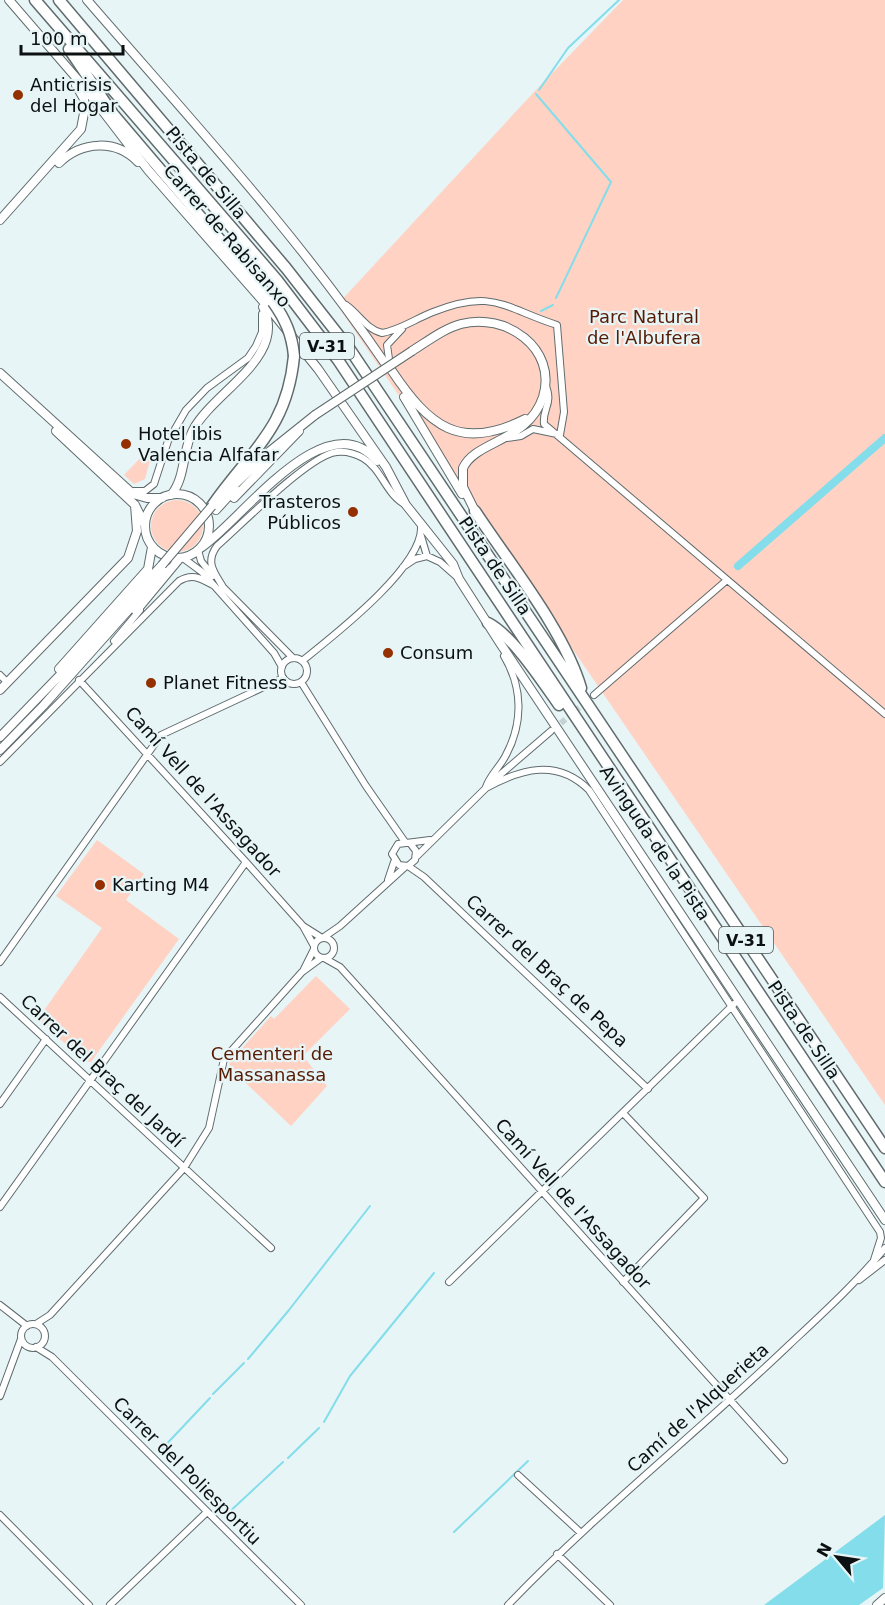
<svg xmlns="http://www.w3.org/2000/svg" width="885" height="1605" font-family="'DejaVu Sans',sans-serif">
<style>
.green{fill:#ffd2c3}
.water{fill:#83ddeb}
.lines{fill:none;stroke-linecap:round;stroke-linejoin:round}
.stream{stroke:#83ddeb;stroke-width:2}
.canal{stroke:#83ddeb;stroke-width:8}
.street-tunnel{stroke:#c6d3d4;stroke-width:6;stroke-dasharray:6 3;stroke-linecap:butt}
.street-casing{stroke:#606b6d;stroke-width:8}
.secondary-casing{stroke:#606b6d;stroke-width:10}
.highway-casing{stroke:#606b6d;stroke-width:13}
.street{stroke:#fff;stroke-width:6}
.secondary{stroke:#fff;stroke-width:8}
.highway{stroke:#fff;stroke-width:10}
.secondary-bridge-casing{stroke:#606b6d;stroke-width:10;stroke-linecap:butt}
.highway-bridge-casing{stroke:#606b6d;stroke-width:13;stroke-linecap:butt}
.secondary-bridge{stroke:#fff;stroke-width:8}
.highway-bridge{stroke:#fff;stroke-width:10}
.poi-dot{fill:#942f00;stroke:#e7f5f7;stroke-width:2}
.labels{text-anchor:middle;stroke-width:4.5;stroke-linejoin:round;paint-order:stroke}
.shield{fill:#e7f5f7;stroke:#4e5556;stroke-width:1.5}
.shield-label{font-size:16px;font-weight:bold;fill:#0c1011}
.poi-label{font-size:18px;fill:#0c1011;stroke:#e7f5f7;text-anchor:start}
.street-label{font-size:18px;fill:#0c1011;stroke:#e7f5f7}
.park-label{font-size:18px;fill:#571b03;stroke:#e7f5f7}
</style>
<rect width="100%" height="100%" fill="#e7f5f7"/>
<path class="green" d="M623,0h262v1105l-548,-800 196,-212z
M145,453l6,4 -6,22 -11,5 -10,-9z
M151 526a26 26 0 1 1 52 0a26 26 0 1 1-52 0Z
M97,840l47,34 -18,26 53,39 -88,123 -7,-1 -46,-42 64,-91 -46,-32z
M316,976l34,33 -47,47 24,30 -36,40 -60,-57 -2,-6 42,-47 3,3z"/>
<path class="water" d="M885,1515l-2,73 -24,17h-95z"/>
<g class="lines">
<path class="stream" d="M539,90l29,-42 51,-48
M536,94l75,88 -55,116
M541,311l12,-6
M248,1359l41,-49 81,-104
M213,1394l31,-31
M324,1422l26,-46 84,-103
M160,1451l50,-53
M288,1458l31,-30
M225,1516l58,-54
M454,1532l74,-71"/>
<path class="canal" d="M738,566l147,-128"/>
<path class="street-tunnel" d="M554,729l33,-28"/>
<g class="street-casing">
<path id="street" d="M346,305c13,9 20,24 36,28 18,-3 33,-14 51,-21 60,-24 71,-4 124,13l7,87 -4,23
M389,359l-2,-14 15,-16
M545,384c9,20 -3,24 -1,40l341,290
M507,438l14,-2 12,-7 24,5
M134,491h11l9,-7 14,-43 18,-31 21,-22 41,-30 8,-12 6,-14v-18
M421,536l6,20
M198,550l3,11 12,15
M183,558l19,14 72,81 8,14
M403,567l12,-8 12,-3 13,6 17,15
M222,586l71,72
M223,587c-9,-15 -18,-25 -6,-41 25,-22 86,-84 115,-93 10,-3 22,0 31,5 19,11 23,37 43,47
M114,641l26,-31
M281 671a13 13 0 1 1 26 0a13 13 0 1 1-26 0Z
M302,661c31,-25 122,-95 119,-135
M0,675l7,7
M79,680l167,182 57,64 11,20
M301,682l65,104 39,56
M594,695l133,-115
M0,762l179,-181c13,-8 21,-3 34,4
M494,780l57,-49
M486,787c4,-12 14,-20 20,-32 17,-32 17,-67 -2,-99
M486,788c35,-19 71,-30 103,2l291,442 1,6 -8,25
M410,843l6,8 -1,9 -7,6 -9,-1 -7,-11 6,-10 32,-4
M417,856l70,-69
M408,866l16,11 224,212
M388,880l6,-18
M303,926l19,12
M324,937l16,-11 65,-59
M314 948a10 10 0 1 1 20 0a10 10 0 1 1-20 0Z
M324,958l16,9 444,493
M0,962l161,-227 122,-57
M304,969l10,-20
M0,997l271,251
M0,1104l46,-65
M623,1113l81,85 -81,84
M0,1207l246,-345
M859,1280l26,-20
M449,1282l285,-278
M0,1305l27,21
M36,1324l14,-9 134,-147 25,-40 15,-69 78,-87 19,-14
M21 1336a12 12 0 1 1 24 0a12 12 0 1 1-24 0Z
M36,1347l16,10 249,248
M0,1396l21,-57
M518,1475l63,58
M0,1515l89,90
M557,1554l53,51
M110,1605l97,-93
M508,1605c88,-92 189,-172 281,-260 33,-31 67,-62 96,-97"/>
</g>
<g class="secondary-casing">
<path id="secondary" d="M9,0l76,88 63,82 121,138 49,61 68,98 20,38 47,59 6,15 41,64 385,577
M87,0c102,118 209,233 297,362
M59,163c23,-22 57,-24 79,-1
M0,220l81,-91 4,-21 -1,-9 -8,-14
M412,351c16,-10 31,-22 49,-27 44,-12 97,24 82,73 -15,45 -67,43 -80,71v19l12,24
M392,371c37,55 68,81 133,48
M0,373l133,121 14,4h15
M404,397l58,97
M56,431l79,74 10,20
M229,490l41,-39 45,-36
M145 526a32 32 0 1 1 64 0a32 32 0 1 1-64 0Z
M171,495c15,-18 11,-44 22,-65 21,-39 95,-73 70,-123
M234,498l65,-67
M216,510l19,-21
M202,547c40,-27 124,-147 175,-86
M136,611l44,-53
M59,669l89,-100 4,-22
M0,690l128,-132 9,-27 -2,-26
M0,737l92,-95 70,-77
M0,750l43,-44 123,-138
M877,1605l8,-7"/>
</g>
<g class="highway-casing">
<path id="highway" d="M35,0l242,280 61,80 547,822
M59,0l227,268 65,83 534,797
M69,49l44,65 160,188
M212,506c38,-55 75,-76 82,-150
M475,511c34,52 89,119 106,177
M488,623c25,13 54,58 71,82"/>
</g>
<use href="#street" class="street"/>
<use href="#secondary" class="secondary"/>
<use href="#highway" class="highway"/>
<g class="secondary-bridge-casing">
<path id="secondary-bridge" d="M315,415l97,-64
M162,565l50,-59"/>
</g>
<g class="highway-bridge-casing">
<path id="highway-bridge" d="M273,302c12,17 19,32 21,54"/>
</g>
<use href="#secondary-bridge" class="secondary-bridge"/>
<use href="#highway-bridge" class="highway-bridge"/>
</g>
<g class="poi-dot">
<circle cx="18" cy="95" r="6"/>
<circle cx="126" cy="444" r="6"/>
<circle cx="353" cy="512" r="6"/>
<circle cx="388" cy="653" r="6"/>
<circle cx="151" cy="683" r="6"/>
<circle cx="100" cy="885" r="6"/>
</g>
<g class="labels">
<g class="shield">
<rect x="300" y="333" width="54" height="26" rx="4.5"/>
<rect x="719" y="927" width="54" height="26" rx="4.5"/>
</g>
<g class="shield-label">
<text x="327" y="352">V-31</text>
<text x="746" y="946">V-31</text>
</g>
<g class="poi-label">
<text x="30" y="91">Anticrisis<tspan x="30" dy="21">del Hogar</tspan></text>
<text x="138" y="440">Hotel ibis<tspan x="138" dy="21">Valencia Alfafar</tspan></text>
<text x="341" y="508" text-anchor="end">Trasteros<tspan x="341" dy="21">Públicos</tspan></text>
<text x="400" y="659">Consum</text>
<text x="163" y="689">Planet Fitness</text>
<text x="112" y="891">Karting M4</text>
</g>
<g class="street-label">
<text transform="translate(206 173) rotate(50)" y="6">Pista de Silla</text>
<text transform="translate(227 236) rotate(49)" y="6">Carrer de Rabisanxo</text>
<text transform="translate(495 566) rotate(56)" y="6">Pista de Silla</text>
<text transform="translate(203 792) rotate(48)" y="6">Camí Vell de l'Assagador</text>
<text transform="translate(655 843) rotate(56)" y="6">Avinguda de la Pista</text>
<text transform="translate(547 971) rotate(43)" y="6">Carrer del Braç de Pepa</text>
<text transform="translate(804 1030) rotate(56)" y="6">Pista de Silla</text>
<text transform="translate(102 1071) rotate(43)" y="6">Carrer del Braç del Jardí</text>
<text transform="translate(573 1204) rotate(48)" y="6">Camí Vell de l'Assagador</text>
<text transform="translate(698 1408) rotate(-42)" y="6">Camí de l'Alquerieta</text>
<text transform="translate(187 1471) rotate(45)" y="6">Carrer del Poliesportiu</text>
</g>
<g class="park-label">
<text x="644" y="323">Parc Natural<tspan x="644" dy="21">de l'Albufera</tspan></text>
<text x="272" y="1060">Cementeri de<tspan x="272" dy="21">Massanassa</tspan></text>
</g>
</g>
<g transform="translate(837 1557) rotate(299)" stroke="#e7f5f7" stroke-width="4.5" paint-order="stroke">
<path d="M0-4.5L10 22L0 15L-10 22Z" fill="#0c1011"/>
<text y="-9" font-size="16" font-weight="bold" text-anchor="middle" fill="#0c1011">N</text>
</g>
<path d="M21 45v9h102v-9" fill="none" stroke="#0c1011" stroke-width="3"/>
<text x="30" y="45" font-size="18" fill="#0c1011" stroke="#e7f5f7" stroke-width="4.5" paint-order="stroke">100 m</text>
</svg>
